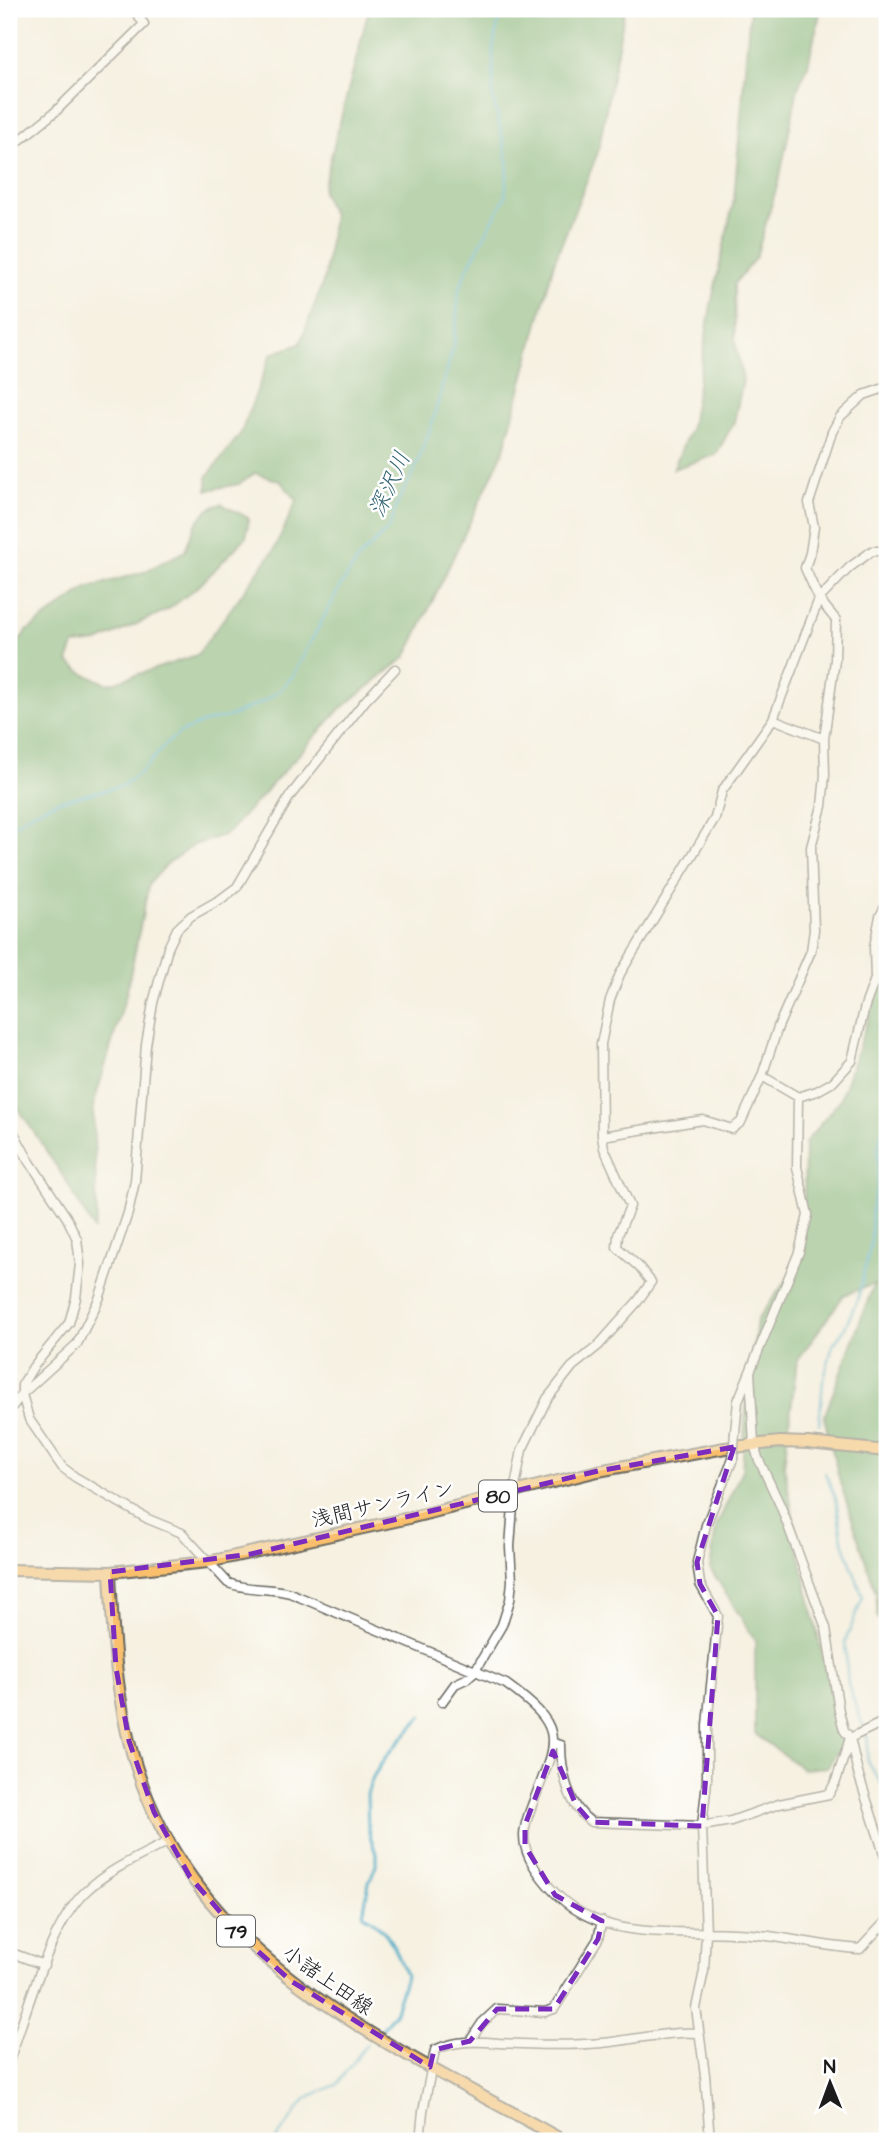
<svg xmlns="http://www.w3.org/2000/svg" width="896" height="2150" font-family="'Architects Daughter','Klee One',sans-serif">
<style>
.forest{fill:#73b172;stroke:#486647;stroke-width:2}
.lines{fill:none;stroke-linecap:round;stroke-linejoin:round}
.stream{stroke:#48acc8;stroke-width:2.5}
.minor-casing{stroke:#686761;stroke-width:11}
.major-casing{stroke:#686761;stroke-width:14}
.minor{stroke:#fff;stroke-width:8}
.major{stroke:#f9bf6c;stroke-width:10}
.minor-bridge-casing{stroke:#686761;stroke-width:11;stroke-linecap:butt}
.minor-bridge{stroke:#fff;stroke-width:8}
.marked{fill:none;stroke:#7b2cbf;stroke-width:5;stroke-dasharray:14 9;stroke-linejoin:round}
.labels{text-anchor:middle;stroke-width:5;stroke-linejoin:round;paint-order:stroke}
.shield{fill:#fff;stroke:#606060;stroke-width:2}
.shield-label{font-size:19px;font-weight:bold;fill:#1c1c1c}
.street-label{font-size:21px;fill:#1c1c1c;stroke:#fff}
.water-label{font-size:23px;font-style:italic;fill:#326472;stroke:#fff}
</style>
<rect width="100%" height="100%" fill="#fff"/>
<filter id="ink" filterUnits="userSpaceOnUse"><feTurbulence type="fractalNoise" baseFrequency=".0143" numOctaves="2"/><feDisplacementMap in="SourceGraphic" scale="14" xChannelSelector="R" yChannelSelector="G"/><feConvolveMatrix kernelMatrix="1 2 1 2 8 2 1 2 1" color-interpolation-filters="sRGB"/></filter>
<filter id="wash" filterUnits="userSpaceOnUse"><feTurbulence type="fractalNoise" baseFrequency=".00686" numOctaves="4" result="noise"/><feDisplacementMap in="SourceGraphic" scale="28" xChannelSelector="R" yChannelSelector="G"/><feGaussianBlur stdDeviation="1.57" result="paint"/><feColorMatrix in="noise" values="0 0 0 0 0 0 0 0 0 0 0 0 0 0 0 0 0 1.4 0 .05"/><feComposite in="paint" operator="in"/></filter>
<g filter="url(#wash)">
<rect width="100%" height="100%" fill="#f6f1e1"/>
<path class="forest" d="M369,9h256l-27,143 -44,111 -50,187 -98,207 -67,53 -112,124 -33,11 -26,18 -19,21 -23,111 -33,112 4,110 -3,13 -28,-49 -57,-87v-442l18,-21 60,-43 57,-16 41,-21c7,-20 13,-41 36,-47l28,14 -3,19 -46,48 -31,24 -71,33 -24,3 -6,17 18,13 23,9 88,-29 77,-105 23,-50 -17,-19 -25,-8 -16,11 -32,6v-13l34,-44 30,-79 29,-10 25,-68 8,-61 -11,-23z
M750,9h71l-13,56 -10,23 -18,88 -24,81 -22,27 1,57 8,39 -9,42 -18,33 -43,14 18,-42 20,-122 23,-106z
M887,965v655l-9,-2 -2,-25 -36,-111 -16,-65 50,-133 -30,11 -47,66 -13,104 16,92 43,187 -16,23 -24,2 -48,-35v-94l-45,-72 6,-41 26,-57 4,-63 11,-87 46,-62 2,-115 35,-43z"/>
<g class="lines">
<path class="stream" d="M9,828l23,-15 23,-11 67,-16 20,-15 24,-27 15,-12 24,-10 26,-6 31,-14 16,-10 14,-15 48,-90 19,-29 30,-30 9,-26 17,-33 17,-45 22,-80 5,-54 7,-19 39,-74 3,-35 -15,-65v-50l8,-38
M819,1424l4,-43 10,-36 11,-15 15,-35 12,-53 1,-37 6,-21v-36l9,-35
M825,1473l11,26 6,40 21,58 -18,45 3,42 20,56 -1,21 20,31
M382,2029l12,-15 12,-38c-7,-22 -20,-51 -43,-61l6,-33 7,-17v-11l-8,-25 -1,-35 6,-17 14,-22 35,-39
M275,2141l31,-43 30,-13 31,-41"/>
</g>
</g>
<g filter="url(#ink)">
<g class="lines">
<g class="minor-casing">
<path id="minor" d="M9,149l47,-38 88,-87 -11,-15
M773,719l51,20
M762,1076l36,21 19,-6 16,-9 19,-21 13,-55 10,-27 -1,-32 6,-31 7,-13
M9,1124l19,35 39,59 10,21 3,25 -4,34 -7,25 -36,44 -11,18v9l7,25 33,48 13,10 73,42 34,14 46,50c20,8 41,4 62,10l216,91c59,43 53,53 28,116 -4,11 -10,23 -10,36 0,16 9,30 19,43 53,70 132,48 207,55 37,3 73,13 110,15l27,-29
M602,1136l101,-16 29,9 9,-7 21,-46 16,-49 33,-76 3,-21 -3,-83 11,-41 3,-31 -1,-36 11,-79 1,-40 -17,-21 -14,-31 5,-15 4,-26 -5,-24 23,-71 8,-15 24,-22 23,-8
M750,1372l4,72 4,14 23,49 45,121 13,83 5,19 6,8 8,35 29,90
M9,1411l13,-17 55,-50 22,-45 29,-86 7,-32 11,-136 7,-42 15,-55 9,-19 14,-13 30,-17 16,-12 53,-91 75,-95 30,-32
M735,1432l3,-31 61,-149 9,-37 -11,-48 1,-70
M442,1702l13,-18 11,-5 9,-8 27,-46 8,-25 2,-19 -2,-34 4,-55 8,-42 25,-51 25,-32 26,-21 40,-45 13,-19 -12,-15 -22,-20 1,-12 12,-29 -26,-58 -2,-12 -1,-92 9,-44 10,-26 95,-156 7,-27 51,-72 46,-120 31,-32 22,-16h15
M850,1738l37,-18
M554,1743l7,2c0,26 7,61 30,77l111,4 29,-5 48,-17 50,-10 7,-13 13,-40
M9,1952l35,13
M470,2041l12,-18 15,-14 48,3 9,-3 44,-70 4,-18
M9,2061c17,-47 41,-137 77,-170 23,-22 55,-35 83,-50
M420,2141l3,-30 12,-61c20,-10 42,-9 64,-7 34,2 69,3 103,0 32,-3 65,-12 97,-10
M710,2141l-5,-66 -9,-67 8,-37 2,-38 -4,-107 5,-45v-56l11,-109 -18,-32 -3,-22 9,-37 27,-66"/>
</g>
<g class="major-casing">
<path id="major" d="M9,1570l101,2 98,-10 201,-44 189,-47 127,-23 55,-6 28,1 79,8
M110,1572c3,65 6,131 26,194 63,201 260,280 428,375"/>
</g>
<use href="#minor" class="minor"/>
<use href="#major" class="major"/>
<g class="minor-bridge-casing">
<path id="minor-bridge" d="M733,1459l2,-27"/>
</g>
<use href="#minor-bridge" class="minor-bridge"/>
</g>
</g>
<path d="M0 0H896V2150H0ZM734,1447l-37,115 3,22 18,32 -16,210 -111,-4 -15,-17 -23,-54 -28,74v21l30,49 47,26 -4,18 -44,70h-57l-27,32 -36,9 -4,17 -139,-86 -50,-45 -51,-59 -36,-65 -25,-71 -13,-73 -6,-96 141,-18 347,-83z" fill="#f6f1e1" fill-opacity=".55" fill-rule="evenodd"/>
<path class="marked" d="M734,1447l-37,115 3,22 18,32 -16,210 -111,-4 -15,-17 -23,-54 -28,74v21l30,49 47,26 -4,18 -44,70h-57l-27,32 -36,9 -4,17 -139,-86 -50,-45 -51,-59 -36,-65 -25,-71 -13,-73 -6,-96 141,-18 347,-83z"/>
<g class="labels">
<g class="shield">
<rect x="479" y="1480.5" width="38" height="31" rx="5"/>
<rect x="217" y="1915.5" width="38" height="31" rx="5"/>
</g>
<g class="shield-label">
<text x="498" y="1503">80</text>
<text x="236" y="1938">79</text>
</g>
<g class="street-label">
<text transform="translate(383 1504) rotate(-13)" y="7">浅間サンライン</text>
<text transform="translate(328 1980) rotate(35)" y="7">小諸上田線</text>
</g>
<g class="water-label">
<text transform="translate(389 484) rotate(-66)" y="8">深沢川</text>
</g>
</g>
<rect width="896" height="2150" fill="none" stroke="#fff" stroke-width="35"/>
<g transform="translate(830 2083) rotate(359)" stroke="#ffffff" stroke-width="5" paint-order="stroke">
<path d="M0-5L12 26L0 18L-12 26Z" fill="#1c1c1c"/>
<text y="-10" font-size="19" font-weight="bold" text-anchor="middle" fill="#1c1c1c">N</text>
</g>
</svg>
